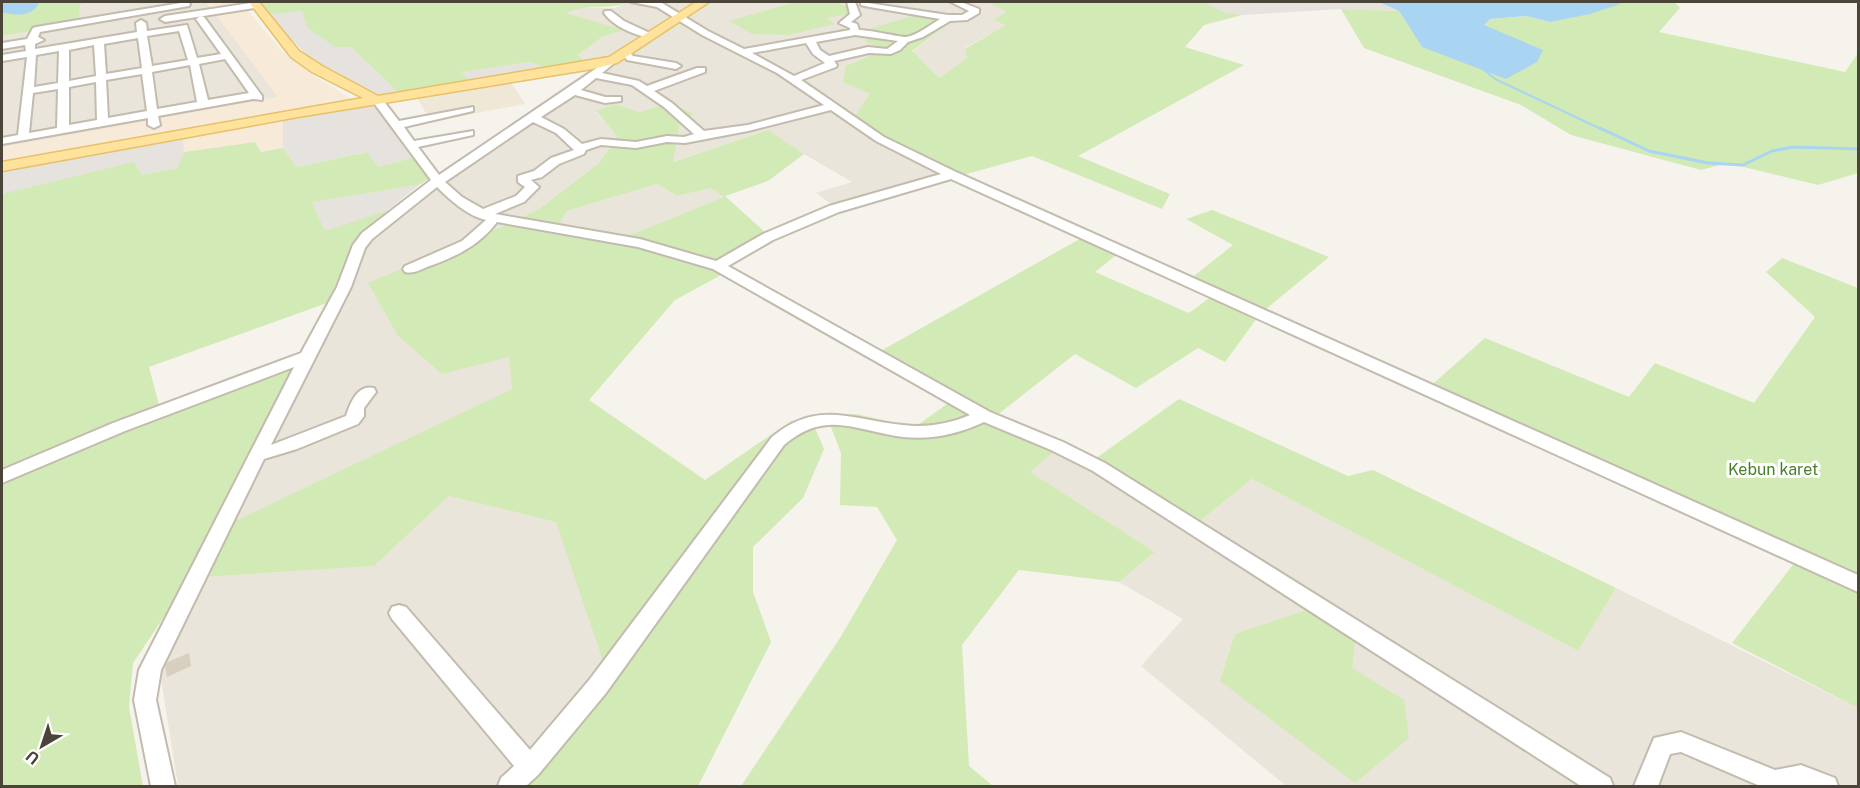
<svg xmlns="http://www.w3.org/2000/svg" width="1860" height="788" font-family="'Public Sans',sans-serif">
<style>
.residential{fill:#eae5da}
.commercial{fill:#f7ead8}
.industrial{fill:#e6e2dd}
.education{fill:#efe8d6}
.green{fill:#d2eab5;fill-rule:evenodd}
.water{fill:#a9d4f2}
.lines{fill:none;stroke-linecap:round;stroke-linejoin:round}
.stream-far1{stroke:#a9d4f2;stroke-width:2}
.stream{stroke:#a9d4f2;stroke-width:3}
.building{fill:#d8cfc1}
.minor-casing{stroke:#c2bbae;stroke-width:4}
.major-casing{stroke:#e6c16a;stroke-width:3}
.minor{fill:#fff;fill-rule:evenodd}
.major{fill:#ffe39c;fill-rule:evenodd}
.labels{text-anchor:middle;stroke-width:6;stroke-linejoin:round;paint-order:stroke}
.park-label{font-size:16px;fill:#4a7f2a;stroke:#fff}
</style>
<rect width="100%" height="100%" fill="#f6f3ec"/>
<path class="residential" d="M85,2h155l43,51 26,20 42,26 -349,63v-126l77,-13 1,-18z
M629,2h358l21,10 -15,8 14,5 -42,23 2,10 -28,20 -27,-26 39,-31 -65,29 -16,44 86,83 -118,32 -22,-16 36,-11 -67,-39 -17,-13 -96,32 8,-40 13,-8 -23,-11 -31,9 -24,-8 -19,8 21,23 -18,28 -60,46 -56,26 27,121 3,33 -281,134 116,-232 23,-55 64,-51 189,-129 -36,8 -11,-8 25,-19 21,-7 -58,-17 12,-5h38z
M657,184l20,12 34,-8 14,9 -102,41 -63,-15 7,-12z
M1061,446l133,80 58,-47 326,172 38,-63 242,120v78h-572l-145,-120 42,-47 -64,-37 36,-30 -126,-80z
M449,496l108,26 50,151 -100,113h-329l-19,-119 46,-90 169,-11z"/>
<path class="commercial" d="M206,2h34l43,51 26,20 42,26 -349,63v-15l276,-50z
M283,119v29l-22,4 -6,-10 -71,10 -1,-14z"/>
<path class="industrial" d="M1203,2h176l20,9 -58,-2 -99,6 -18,-3z
M302,11l49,36 50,48 -16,3 -10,-4 -63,-34 -45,-45z
M530,62l23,9 -81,12 -12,-11z
M374,105l6,2 35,50 -37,10 -12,-15 -69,15 -14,-19v-29z
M183,138l1,14 -7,16 -35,7 -140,19v-23z
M419,185l-31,25 -63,22 -13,-30z"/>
<path class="education" d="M511,82l14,22 -94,18 -13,-23z"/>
<path class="green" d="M2,2h83l-5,3 -1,18 -77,13z
M254,2h376c-23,9 -43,1 -64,11l58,17 -22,7 -24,18 10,9 -35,7 -23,-9 -69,10 11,11 -71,12 -50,-48h-16l-27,-19 -6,-17 -35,4z
M796,2h40l22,10 -32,6 9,6 -47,11 -36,-1 -23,-13z
M987,2l35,1 181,-1 21,10 18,3 -38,10 -19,22 59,18 -166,91 92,38 -8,15 -130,-53 -76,21 -104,-56 18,-27 -27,-12 3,-16 39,-16 -20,-8 7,-14 47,-14 33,7 -40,30 27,27 28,-20 -2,-9 41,-24 -13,-5 14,-8z
M1619,2h56l5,6 -21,24 186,40 13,-19v120l-40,12 -91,-22 -26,7 -130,-35 -50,-30 -157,-57 -23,-39 58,2 23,36 62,-22 6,-6 36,-3 24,6 70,-19z
M670,103l24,11 -14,8 -7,40 95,-32 36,24 -36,27 -43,15 42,38 -44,40 -48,26 -86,100 116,80 86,-59 20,-2 13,30 -21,49 -50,49v45l18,50 -73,144h-191l100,-113 -51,-151 -107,-26 -75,70 -169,11 26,-54 281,-134 -3,-32 -67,17 -44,-38 -30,-53 115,-48 56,-26 60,-46 18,-27 -21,-25 19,-7 24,8zM657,184l20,12 34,-8 13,9 -101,41 -63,-15 7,-12z
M255,142l6,10 22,-4 14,19 70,-15 11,15 37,-10 15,21 -11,7 -107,17 13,29 63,-21 -31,30 -30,63 -178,64 11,42 139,-55 -109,224 -57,85 -4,44 14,79h-141v-592l132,-32 8,13 35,-7 7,-16z
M1212,210l117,47 -69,57 -35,48 -27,-14 -62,40 -61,-34 -79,62 65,30 -31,26 125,80 -36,30 -100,-12 -57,75 7,121 24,20h-252l99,-148 57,-98 -20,-33 -37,-2 1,-52 -14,-36 29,-3 59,13 32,-23 -77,-47 215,-121 35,16 -25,20 94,41 27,-20 -27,-13 44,-35 -47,-26z
M1782,258l76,30v420l-126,-65 67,-86 -372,-168 58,-51 144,59 26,-34 99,40 61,-86 -49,-45z
M1179,399l169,77 25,-6 243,118 -38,63 -326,-172 -58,47 -102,-65z
M1313,608l43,25 -4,35 52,32 5,38 -54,45 -135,-102 15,-47z"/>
<path class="water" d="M6,2h33c-4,15 -26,14 -37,10v-9z
M1379,2h240l1,2 -30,10 -40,8 -24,-6 -36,3 -6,6 59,25 -6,12 -31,17 -84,-32 -23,-36z"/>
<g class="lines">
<path class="stream-far1" d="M1482,68l13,11 108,51"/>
<path class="stream" d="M1600,128l49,23 59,12 35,2 29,-14 21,-4 65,2"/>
</g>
<path class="building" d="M189,653l2,13 -24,11 -2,-11 3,-4z"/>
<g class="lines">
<g class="minor-casing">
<path id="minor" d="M187,2l3,2 -1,2 -149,26 -2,5 6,3 -9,4v5l102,-17 -1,-9 5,-3 5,3 1,8 40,-6 10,33 24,-4 -25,-35 5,-3 3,1 58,79v4l-9,-1 -95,17 2,9 -6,3 -6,-3v-7l-146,26v-6l16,-3 9,-78 -25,4v-6l24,-4 -1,-6 -23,4v-6l25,-4 6,-11 3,-1zM179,31l9,29 -36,6 -5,-30zM138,38l4,30 -36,6 -2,-30zM94,45l2,31 -27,5v-31zM59,51l-1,32 -24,4 2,-32zM225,59l24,34 -41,7 -9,-36zM190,65l7,37 -40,7 -5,-37zM142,74l5,37 -39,7 -2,-38zM96,82l1,38 -28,5v-38zM58,89l-1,39 -28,5 4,-40z
M257,2l4,3 -1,2 -95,15 -5,-3 5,-3z
M631,2l31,1 46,28 36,18 106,-19v-2l-11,-5 11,-9 -3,-12h8l5,13 -9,7 6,2 2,6c11,0 40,7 47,7 12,-2 24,-12 34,-18l-76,-13 -3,-1v-3l87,13h14l7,-4 -18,-9h10l18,7v4l-12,7 -17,1 -27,16 -15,5 -8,8 -9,4 -22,-1 -35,8 3,4 -1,2 -35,13 83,57 72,35 902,403v17l-907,-413 -112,33 -66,28 -45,26 262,146 73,30 42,21 505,315 3,8h-32l-488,-315 -42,-21 -67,-28c-25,12 -53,18 -81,15 -48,-6 -76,-28 -119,8l-178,248 -68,82 -12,11h-28l3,-8 13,-12 -122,-147 -3,-6 3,-6 7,-2 7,2 124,143 60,-71 182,-242c46,-38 79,-17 131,-12 23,3 46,-1 67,-10l-257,-146 -75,-22 -141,-25c-18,24 -42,35 -70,45 -7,3 -14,7 -22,5l-2,-3 2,-3 57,-25 24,-21c-18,-4 -35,-19 -49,-33l-65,52 -7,9 -14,39 -80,158 75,-29c4,-12 11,-32 28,-28l2,4 -12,16v8l-6,8 -61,25 -33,10 -103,211 -5,30 19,86h-24l-17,-86 5,-30 155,-303 -169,64 -123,52v-13l111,-47 188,-70 36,-66 16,-42 9,-12 69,-53 -57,-77v-4h8l17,22 74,-14v4l-69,16 10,14 59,-10v4l-55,12 21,28 174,-118 5,3 -16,13 37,8 8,5 50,-18h8v4l-51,19 18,12 32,28 44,-6 76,-20 -47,-32 -75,-38 -45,-28zM855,35l43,6 -11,8 -19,-2 -39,9 -9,-6 -4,-8zM806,43l7,11 12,9 -31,13 -42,-23zM596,78l36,7 32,22 30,27 -10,3 -17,-1 -31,6 -35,-3 -19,5 -18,-15 -23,-12 34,-22 30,8 16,-2v-4h-16l-24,-7zM831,110l45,31 65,33 -112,32 -66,28 -47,27 -76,-22 -145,-25 29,-12 15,-15 -8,-7 11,-3 17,-13 25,-10 2,-4 15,-5 35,3 31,-6 18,1 63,-12zM533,122l23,11 18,17 -23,8 -17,13 -16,5v6l7,5 -9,9 -33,13 -21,-12 -17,-15z
M605,11h6l13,10 30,14 -5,3c-16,-4 -35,-11 -45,-25z
M626,49l7,7 43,7 5,3 -5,3 -49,-9 -6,-8z
M1681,732l94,38 26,-5 34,13 3,8h-78l-79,-34 -11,2 -12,32h-24l20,-48z"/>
</g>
<g class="major-casing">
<path id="major" d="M249,2h10l40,49 23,15 56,30 231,-39 87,-55h13l-92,61 -25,6 -294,48 -296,54v-9l361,-64 -51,-26 -21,-15z"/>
</g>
<use href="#minor" class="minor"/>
<use href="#major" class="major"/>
</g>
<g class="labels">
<g class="park-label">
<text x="1773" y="475">Kebun karet</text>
</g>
</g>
<rect width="1860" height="788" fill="none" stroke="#4b4439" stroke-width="6"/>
<g transform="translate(42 746) rotate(219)" stroke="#ffffff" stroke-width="4.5" paint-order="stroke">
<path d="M0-4.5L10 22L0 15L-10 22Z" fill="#4b4439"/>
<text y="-9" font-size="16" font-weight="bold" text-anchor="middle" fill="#4b4439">U</text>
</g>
</svg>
